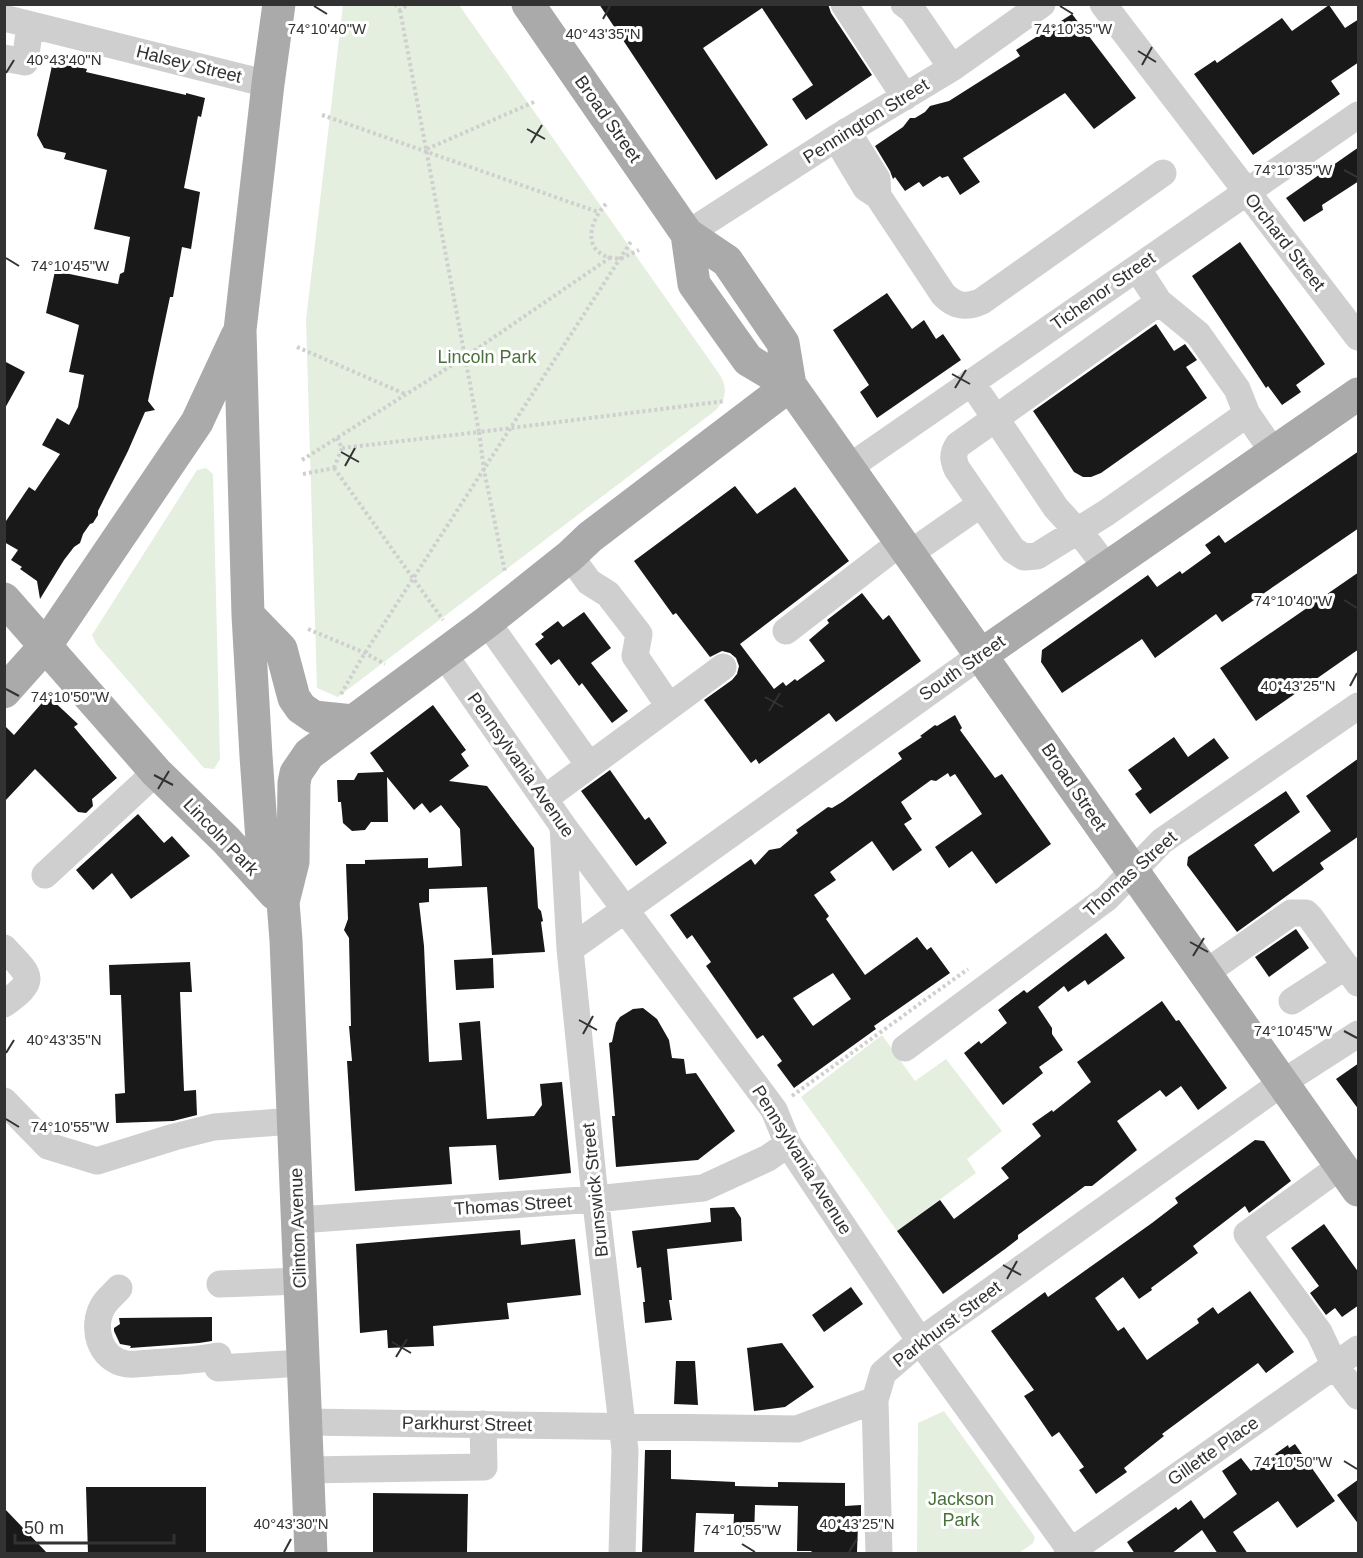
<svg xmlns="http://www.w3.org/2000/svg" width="1363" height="1558" font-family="Helvetica,sans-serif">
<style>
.green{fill:#e4efdf}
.building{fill:#191919;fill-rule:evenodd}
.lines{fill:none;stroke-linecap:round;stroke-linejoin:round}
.path{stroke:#cfcfcf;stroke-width:4;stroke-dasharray:3 3;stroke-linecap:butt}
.minor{stroke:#cfcfcf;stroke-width:27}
.major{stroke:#aaa;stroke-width:33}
.ticks{fill:none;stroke:#323232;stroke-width:2}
.labels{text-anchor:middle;stroke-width:6;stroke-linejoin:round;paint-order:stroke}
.street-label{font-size:18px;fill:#323232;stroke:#fff}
.park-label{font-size:18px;fill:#49723a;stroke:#fff}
.ticks-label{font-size:15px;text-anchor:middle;fill:#323232;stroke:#fff;stroke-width:6;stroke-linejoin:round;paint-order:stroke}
</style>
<rect width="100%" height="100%" fill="#fff"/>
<path class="green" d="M343,5h116l261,370c8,14 6,23 -4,35l-378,287 -21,-9 -11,-368z
M206,468l7,6 7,285 -6,10 -10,-1 -107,-123 -5,-10 105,-165z
M882,1035l33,46 31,-22 56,72 -35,28 9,14 -79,58 -96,-134z
M944,1411l91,126 -2,6 -14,10h-102l1,-130z"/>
<path class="building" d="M599,4h229l3,9 41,62 -66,45 -14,-21 21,-14 -51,-77 -59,40 65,97 -52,35z
M1329,5l16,23 14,-9v43l-28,19 9,13 -87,61 -59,-81 21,-14 2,3 65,-45 10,13z
M1072,14l64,84 -42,31 -29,-36 -102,65 17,24 -20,13 -12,-19 -6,2 -2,-2 -17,11 -4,-5 -14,9 -10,-14 -2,2 -3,-8 -15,-25 28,-19 7,-9h5l10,-6 5,-6 19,-5 71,-45 -4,-6z
M53,61l34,8 -1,3 100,23v-2l19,5 -4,19 -3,-1 -14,72 16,4 -9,57 -9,-2 -9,50h-3l-22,104 7,9 -10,2 -17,39 -30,60v4l-5,8 -3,1 -7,10 -3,9 -6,4 -10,13 -24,39 -3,-18 -17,-12 2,-2 -11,-7 7,-10 -14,-8v-18l25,-37 6,4 25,-37 -18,-9 15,-27 12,7 9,-18 6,-32 -15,-3 10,-47 -33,-12 9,-42 63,13 2,-10 4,-2 6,-35 -36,-8 13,-59 -43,-11 2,-6 -22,-5 -7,-13z
M1359,147v34l-37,24 1,5 -19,12 -18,-24z
M1240,242l85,122 -29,21 5,7 -19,13 -14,-19 -2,2 -74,-112z
M887,293l25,36 12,-9 12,19 7,-5 18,26 -84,58 -17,-26 9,-7 -36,-55z
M1156,324l18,27 11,-7 12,16 -11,7 21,31 -106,75 -10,4h-8l-9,-5 -41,-61z
M4,361l21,11 -21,38z
M1359,451v77l-137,94 -6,-8 -61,44 -13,-19 -80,54 -21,-31 1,-12 106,-75 9,12 23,-16 2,3 29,-21 -6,-8 14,-10 6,8z
M735,486l22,28 38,-27 54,74 -109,83 34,45 9,-7 3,4 9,-7 2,2 28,-20 -16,-21 20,-17 -2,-3 35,-27 21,27 6,-5 32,46 -85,61 -7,-9 -70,51 -3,-5 -5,4 -47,-63 28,-20 5,-6 2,-8 -3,-8 -6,-5 -8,-2 -12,6 -34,-44 -3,2 -39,-54z
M1359,572v77l-103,72 -36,-53z
M584,612l27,36 -20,15 37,48 -16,12 -30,-40 -3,3 -20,-27 -8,6 -16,-21 9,-7 -3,-3 17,-13 5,6z
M48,696l30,28 -4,3 43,51 -25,21 1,7 -7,7 -8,-1 -43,-43 -31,33v-77l10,10z
M433,705l33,45 -5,4 8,12 -20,15 38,5 47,62 4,60 3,3 2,10 -2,1 4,30 -53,3 -5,-68 -58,2v13l-10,1 5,43 5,116 33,-2 -3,-37 21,-2 7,98 47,-3 8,-11 -2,-21 22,-2 9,91 -72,7 -3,-35 -47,2 3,37 -97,7 -8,-130h5l-3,-35h2l-2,-88 -5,-8 4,-11 -2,-55h19v-4l63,-2v10l34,-2 -2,-37 -19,-24 -11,8 -8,-10 -8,7 -27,-33 1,45h-17l-6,8 -13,1 -9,-8 -2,-21h-3l-1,-22h17l4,-7 26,-1 -14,-19z
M955,715l7,13 -2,2 35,48 7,-4 49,70 -55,40 -24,-33 -23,17 -14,-21 47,-33 -27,-40 -5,3 -2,-4 -12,8 -5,-1 -30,22 11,17 -8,5 18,26 -29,21 -21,-30 -42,31 6,8 -22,15 15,21 -3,3 39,56 52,-38 10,13 4,-3 19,26 -76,53 2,3 -82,59 -17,-23 5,-4 -19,-26 -6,4 -51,-73 5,-4 -19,-27 -5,4 -17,-24 81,-56 4,6 14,-15 11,-2 18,-15 -2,-3 32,-23 4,1 10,-6 60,-43 -4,-6 24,-16 -2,-1 15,-11 2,1zM833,973l18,26 -38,27 -20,-28z
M1174,737l14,20 26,-19 15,20 -79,56 -15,-20 7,-5 -14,-19z
M1359,758v78l-39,27 4,6 -87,63 -50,-67 1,-8 98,-66 14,21 -46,33 19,27 58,-41 -25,-35z
M610,770l35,50 4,-3 18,26 -31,23 -55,-75z
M138,814l26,29 8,-7 18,20 -59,43 -19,-26 -19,17 -17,-20z
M1296,929l13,19 -40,29 -14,-20z
M1106,933l19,25 -37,27 -3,-5 -17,12 -4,-6 -26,21 14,21v6l11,16 -24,17 4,6 -40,32 -39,-52 15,-12 2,3 26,-21 -9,-13 26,-20 3,3z
M493,958l1,30 -38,2 -2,-30z
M190,962l2,30h-12l4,99 12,-1 1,25 -24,6 -57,2 -1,-29 10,-1 -4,-98h-11l-1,-30z
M1162,1001l14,20 3,-1 48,68 -29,22 -17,-24 -15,11 -6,-7 -43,31 20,29 -45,36h-7l-67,49v4l-13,10 -62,45 -46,-63 43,-31 14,19 55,-41 -8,-10 40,-32 -9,-12 20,-14 1,2 38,-30 -14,-20z
M643,1008l14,11 12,21 3,18 12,1 2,15 10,-1 39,58 -37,29 -82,7 -4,-51h3l-6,-73 3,-1 4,-19 4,-6 13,-8z
M1359,1063v47l-23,-31z
M1255,1140l9,1 27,40 -42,32 -4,-7 -52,40 5,7 -47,35 1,2 -13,9 -16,-22 -28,21 23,33 6,-4 23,33 52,-37 -2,-4 16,-12 5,7 32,-23 44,61 -28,21 -8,-10 -96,71 2,2 -40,32 3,4 -31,22 -17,-24 5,-3 -25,-35 -7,5 -28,-41 10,-6 -43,-59 54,-39 3,5 104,-74 26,-20 -3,-5z
M734,1207l7,11 1,23 -75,8 5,51h-3l3,20 -27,3 -2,-21h2l-4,-35 -4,1 -5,-37 79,-9 -1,-14z
M1324,1224l35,49v32l-17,12 -7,-9 -9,7 -16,-22 9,-7 -28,-38z
M520,1230l1,15 54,-6 6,56 -74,8 2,16 -76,7 1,20 -46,2 -1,-18 -27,3 -4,-89z
M851,1287l12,17 -39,28 -12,-17z
M212,1317v24l-13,2 -69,5 1,-2 -11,-2 -6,-13v-3l6,-4 -1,-6z
M782,1343l32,44 -29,20 -31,4 -7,-63z
M676,1361h19l3,44 -24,-1z
M1295,1444l40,57 -38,27 -19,-27 -45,31 15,22h-30l-16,-24 -31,24h-36l-8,-12 49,-35 2,3 13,-10 13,19 33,-25 -15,-23 19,-13 10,13 37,-26 1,3z
M645,1450h26v29l64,3v4l43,1v-5l67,1v23l16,-1v20h-3l-1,27 -43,2 -3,-3h-14l1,-45 -43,-1 -1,32 -21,-1 1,-22 -38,-1 -2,41h-52z
M1359,1479v46l-22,-30z
M86,1487h120v67h-118z
M373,1493l95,1 -1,58 -94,2z
M4,1508l44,46h-44z"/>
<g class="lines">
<path class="path" d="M395,4l5,6 9,-6
M400,10l79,422 246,-31
M322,115l276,97
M427,149l107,-47
M606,204c-13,13 -25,41 -1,52 4,2 10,2 15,3l19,-9
M297,347l108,47
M342,448l137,-16 5,38 21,102
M302,460l163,-103 146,-100
M334,468l109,152
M334,468l8,-20 -5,-10
M303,474l31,-6
M308,629l57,24 20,11
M341,694l22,-38 269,-416
M792,1096l176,-127"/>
<path class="minor" d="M844,4l61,93
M904,4l8,6 40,58
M1103,4l255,333
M4,18l264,66
M4,58l21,4 5,-37
M836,138l30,50 12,8 -1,-17 -30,-48
M878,196l65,98c12,13 24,14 39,7l181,-128
M687,234l149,-96 116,-70 90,-64
M1137,268l22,34 39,32 39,55 10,25 27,39
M1159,302l-201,143c-6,9 -5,15 -1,24l56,81 11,7 13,-1 69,-43 141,-99
M971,382l85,126 32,35 19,25
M848,468l510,-353
M909,554l72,-50
M570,556l19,26 19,12 31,40 -4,22 34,50
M487,622l102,143
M786,631l114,-88
M443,653l120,173 211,284 14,34 132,197 153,213
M544,799l179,-132
M563,826l7,123 23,229 32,272 -3,104
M45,875l111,-103
M4,948c26,28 35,31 0,56
M570,949l411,-294
M1204,974l87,-61h15l4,4 48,66
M1292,1001l54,-35
M905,1048l202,-150 55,-57 196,-135
M4,1101l44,45 49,15 77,-24 40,-10 79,-6
M1341,1166l-94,68 72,98 16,34 23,30
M299,1220l296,-21 108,-11 65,-30 20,-14
M220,1284l80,-3
M119,1288c-5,6 -12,11 -16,18 -12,21 -4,54 24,58 7,1 16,-1 23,-1 23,-2 46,-2 68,-7
M218,1368l85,-5
M305,1422l492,7 78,-29
M307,1470l177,-3 -1,-43
M879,1554l-4,-154 8,-27 37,-32 362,-258 76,-49
M1067,1554l291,-205"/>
<path class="major" d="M279,4l-11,80 -28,246 8,285 8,141 6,84 21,62 3,38 25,614
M528,4l159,230 40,27 56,82 7,42
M687,234l7,50 54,76 42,25 568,805
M4,599l152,173 70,68 49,54
M248,615l33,34 13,49 7,10 13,9 39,4
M981,655l377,-261
M4,692l42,-47 151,-223 40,-86
M283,902l10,-40 1,-79 2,-10 13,-19 178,-132 83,-66 20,-19 200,-152"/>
</g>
<path class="ticks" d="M314,6l13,8M1060,6l13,8M603,19l7,-13M1138,51l18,11M1142,65l10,-18M6,73l8,-13M527,129l18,10M531,143l11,-18M1344,170l13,7M6,258l13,8M952,374l18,10M955,388l11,-18M341,452l18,10M345,466l10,-18M1344,600l13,8M1350,686l7,-13M6,689l13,7M765,697l18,10M769,711l11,-18M154,775l19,10M158,789l11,-18M1190,942l18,10M1193,956l11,-18M579,1020l18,10M1344,1031l13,7M583,1034l10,-18M6,1053l8,-13M6,1119l13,8M1003,1265l18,10M1007,1279l10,-18M392,1342l19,11M396,1357l11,-18M1344,1461l13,8M742,1544l13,8M284,1552l7,-13M849,1552l8,-13"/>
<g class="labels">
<g class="street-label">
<text transform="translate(189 64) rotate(14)" y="6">Halsey Street</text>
<text transform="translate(608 119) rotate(55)" y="6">Broad Street</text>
<text transform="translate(866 121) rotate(-32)" y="6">Pennington Street</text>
<text transform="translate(1285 242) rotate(52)" y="6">Orchard Street</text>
<text transform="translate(1103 291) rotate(-35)" y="6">Tichenor Street</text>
<text transform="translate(962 668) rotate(-35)" y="6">South Street</text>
<text transform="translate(521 765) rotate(55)" y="6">Pennsylvania Avenue</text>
<text transform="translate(1074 787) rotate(56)" y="6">Broad Street</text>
<text transform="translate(221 837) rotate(46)" y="6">Lincoln Park</text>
<text transform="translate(1130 874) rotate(-42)" y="6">Thomas Street</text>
<text transform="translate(802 1160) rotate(58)" y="6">Pennsylvania Avenue</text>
<text transform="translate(595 1190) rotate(-96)" y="6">Brunswick Street</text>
<text transform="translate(513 1205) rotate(-4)" y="6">Thomas Street</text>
<text transform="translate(298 1228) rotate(-92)" y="6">Clinton Avenue</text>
<text transform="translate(947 1324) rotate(-37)" y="6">Parkhurst Street</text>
<text transform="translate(467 1424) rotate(1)" y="6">Parkhurst Street</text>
<text transform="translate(1213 1451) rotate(-35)" y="6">Gillette Place</text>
</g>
<g class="park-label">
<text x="487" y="363">Lincoln Park</text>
<text x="961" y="1505">Jackson<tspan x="961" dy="21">Park</tspan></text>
</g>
</g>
<g class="ticks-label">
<text x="327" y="34">74°10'40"W</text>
<text x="1073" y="34">74°10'35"W</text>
<text x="603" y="39">40°43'35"N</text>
<text x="64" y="65">40°43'40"N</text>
<text x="1293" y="175">74°10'35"W</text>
<text x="70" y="271">74°10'45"W</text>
<text x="1293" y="606">74°10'40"W</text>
<text x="1298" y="691">40°43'25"N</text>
<text x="70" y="702">74°10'50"W</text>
<text x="1293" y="1036">74°10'45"W</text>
<text x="64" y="1045">40°43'35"N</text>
<text x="70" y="1132">74°10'55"W</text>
<text x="1293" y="1467">74°10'50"W</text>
<text x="291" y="1529">40°43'30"N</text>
<text x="857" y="1529">40°43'25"N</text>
<text x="742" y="1535">74°10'55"W</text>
</g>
<rect width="1363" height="1558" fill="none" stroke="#323232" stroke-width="12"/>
<path d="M15 1534v9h159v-9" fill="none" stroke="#323232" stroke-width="3"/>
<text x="24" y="1534" font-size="18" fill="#323232" stroke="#ffffff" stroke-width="4.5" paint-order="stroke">50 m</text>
</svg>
